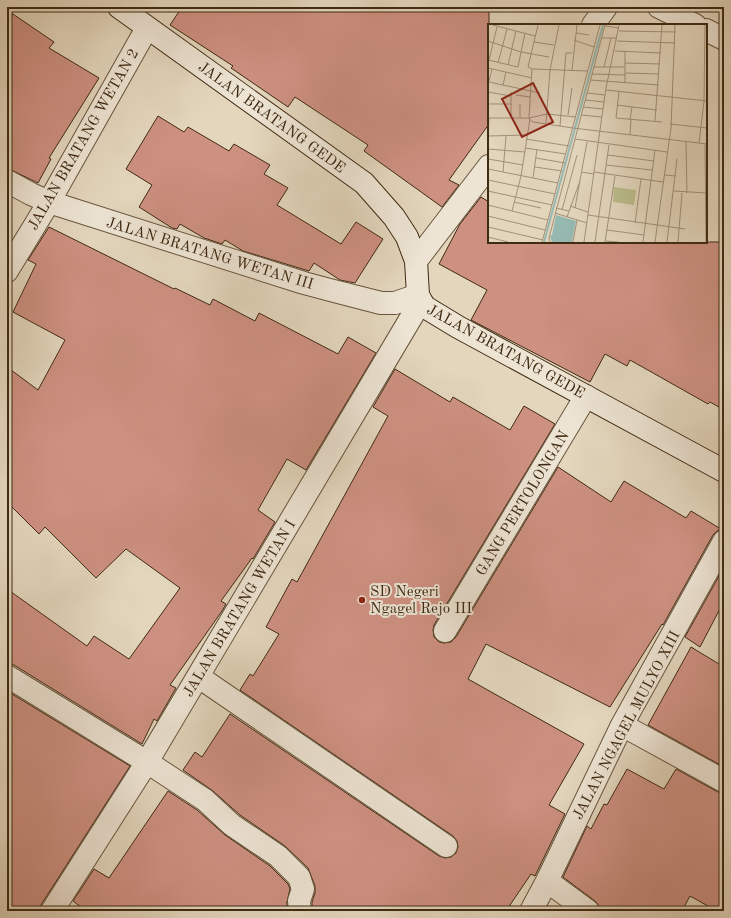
<svg xmlns="http://www.w3.org/2000/svg" width="731" height="918" font-family="'Old Standard TT',serif">
<style>
.building{fill:#cd9081;stroke:#3f2a12}
.lines{fill:none;stroke-linecap:round;stroke-linejoin:round}
.street-casing{stroke:#68553d;stroke-width:24}
.secondary-casing{stroke:#3f2a12;stroke-width:24}
.street{stroke:#ede4d4;stroke-width:22}
.secondary{stroke:#ede4d4;stroke-width:22}
.poi-dot{fill:#8f2418;stroke:#ede4d4;stroke-width:1.5}
.labels{text-anchor:middle;stroke-width:4;stroke-linejoin:round;paint-order:stroke}
.street-label{font-size:15px;fill:#3f2a12;stroke:#ede4d4}
.poi-label{font-size:15px;fill:#3f2a12;stroke:#ede4d4;text-anchor:start}
.inset-river{fill:none;stroke:#95b9b2;stroke-width:2}
.inset-road{fill:none;stroke:#a19179;stroke-width:1}
.view{fill:#8f2418;fill-opacity:0.15;stroke:#8f2418;stroke-width:2}
.inset-edge{fill:none;stroke:#3f2a12;stroke-width:2}
</style>
<rect width="100%" height="100%" fill="#e3d6bd"/>
<filter id="stains"><feTurbulence type="fractalNoise" baseFrequency=".005" numOctaves="4"/><feColorMatrix values="0 0 0 0 .2 0 0 0 0 .09 0 0 0 0 .02 0 0 0 .5 -.17"/></filter>
<radialGradient id="worn" r=".72"><stop offset=".6" stop-color="#630" stop-opacity="0"/><stop offset="1" stop-color="#630" stop-opacity=".3"/></radialGradient>
<path class="building" d="M182,7h307v117l-40,56 10,5 -17,22 -78,-56 4,-6 -73,-48 -7,10 -57,-39 2,-2 -63,-41z
M7,10l47,32 -5,6 50,30 -50,80 2,1 -13,24 -31,-15z
M158,116l26,16 4,-5 41,24 5,-7 36,21 -6,9 24,14 -11,17 64,39 15,-22 27,17 -28,44 -15,-3 -26,-17 -5,8 -66,-20 -18,-11 -3,4 -18,-6 -24,-14 -3,5 -5,-1 -33,-21 13,-22 -26,-16z
M481,197l8,5v40h235v168l-14,-8 -2,2 -78,-44 -3,6 -22,-12 -15,28 -119,-62 16,-30 -48,-26 21,-40z
M49,227l125,62 1,-1 35,17 3,-6 42,22 4,-8 79,41 10,-17 28,16 -70,117 -19,-11 -29,51 17,12 -22,37 -1,-1 -31,43 5,3 -4,7 -52,74 6,3 -19,33 -3,-2 -12,25 -128,-79 -7,-1v-75l80,57 7,-10 35,23 51,-71 -54,-39 -30,29 -51,-51 -6,7 -32,-32v-135l31,23 27,-50 -52,-28 23,-48 -8,-4z
M395,369l55,33 3,-5 57,33 14,-24 31,18 -121,201 -1,5 1,7 5,5 5,1 7,-1 5,-5 102,-170 53,35 13,-21 62,37 5,-7 30,18 -4,2 -4,4 -50,90 -1,-1 -52,83 -124,-63 -18,35 116,65 -35,61 16,9 -30,62 -4,-2 -25,37h-194v-9l3,-9v-7l-7,-18 -23,-22 -45,-31 -27,-24 -30,-21 12,-18 7,5 28,-43 209,142 6,2 6,-1 5,-4 2,-6 -1,-6 -4,-5 -213,-146 10,-16 3,2 26,-42 -13,-7 26,-48 5,3 91,-166 -15,-9z
M724,567v34l-24,46 -15,-10z
M691,647l33,20v100l-76,-42z
M7,691l123,75 -93,145h-30z
M627,769l37,20 12,-20 42,23 6,1v118h-7l-27,-15 -8,15h-82l-1,-5 -4,-5 -32,-24 24,-51 4,3 13,-25 3,1z
M168,791l29,19 28,25 45,31 18,18 2,5 -3,13v9h-201l-13,-10 21,-32 15,9z"/>
<g class="lines">
<g class="street-casing">
<path id="street" d="M659,7l36,18
M593,25l13,-18
M706,30l18,9
M7,181l24,13 18,8 255,81 26,7 51,13h14l23,-8
M416,261l73,-95
M7,271l42,-69 98,-174
M445,631l141,-235
M7,676l140,86 58,38 27,25 46,31 21,21 4,12 -4,12 1,10
M199,677l247,169
M622,725l102,56
M547,881l41,30
M52,911l95,-149 274,-461
M531,911l16,-30 75,-156 102,-184"/>
</g>
<g class="secondary-casing">
<path id="secondary" d="M119,7l245,176 30,34 13,20 9,24 2,34 3,6 4,6 33,20 266,144"/>
</g>
<use href="#street" class="street"/>
<use href="#secondary" class="secondary"/>
</g>
<circle class="poi-dot" cx="362" cy="600" r="4"/>
<g class="labels">
<g class="street-label">
<text transform="translate(272 117) rotate(36)" y="5">JALAN BRATANG GEDE</text>
<text transform="translate(83 139) rotate(-60)" y="5">JALAN BRATANG WETAN 2</text>
<text transform="translate(210 253) rotate(17)" y="5">JALAN BRATANG WETAN III</text>
<text transform="translate(506 351) rotate(29)" y="5">JALAN BRATANG GEDE</text>
<text transform="translate(522 503) rotate(-59)" y="5">GANG PERTOLONGAN</text>
<text transform="translate(239 608) rotate(-59)" y="5">JALAN BRATANG WETAN I</text>
<text transform="translate(626 725) rotate(-62)" y="5">JALAN NGAGEL MULYO XIII</text>
</g>
<g class="poi-label">
<text x="370" y="596">SD Negeri<tspan x="370" dy="17">Ngagel Rejo III</tspan></text>
</g>
</g>
<g transform="translate(488 24)">
<rect width="219" height="219" fill="#e3d6bd"/>
<path d="M126,163l22,3 -2,15 -21,-3z" fill="#babc8c"/>
<path d="M68,191l20,6 -4,21h-20l-2,-6 2,-1z" fill="#95b9b2"/>
<path class="inset-river" d="M56,218l59,-217"/>
<path class="inset-road" d="M5,1l42,11M117,2l14,2M131,7l57,1M88,9l13,2M113,14h16M86,16l20,7M0,17l33,11 28,5M129,17l58,2M46,18l20,3M127,27l46,2M0,36l30,7 7,-34M1,36l8,-33M10,39l9,-34M137,39l35,1M20,41l8,-34M106,43h31M116,43l7,-29M0,44l44,10M44,45l56,2M44,45l-4,-2 10,-42M84,46l5,-45M137,49l34,1M104,50l33,1M102,56l69,5M1,58l51,11M137,58v-30M0,61l4,-16M15,61l3,-13M118,66l101,11M0,68l23,4M131,68l-3,26 46,4M99,69l18,2M28,71l14,2M97,76l19,2M0,80h23M129,81l40,5M95,83l20,2M80,91l4,-27M93,91l21,2M23,93v-25M32,93v-13M0,94h40l5,4 40,6 134,16M41,94l3,-49M41,94l18,-4 29,3M142,96l2,-13M167,97l7,-96M58,99l4,-53 9,-45M182,100l37,4M72,102l6,-73h6M0,108l1,-14M142,111l1,-15M0,112l39,-1M38,115l43,7M87,115l92,13M198,118l1,51M211,119l5,-42 1,-76M217,120l1,98M37,124l41,6M0,125l37,3M120,131l46,6M48,134l29,5M0,135l35,6M118,141l46,5M47,143l27,4M0,145l70,14M15,148l3,-36M93,148l13,2M106,148l69,10M176,151l12,1M45,154l4,-29M0,156l67,14M0,167l64,14M186,167l33,2M26,178l27,6M0,181l60,15M82,182l18,6M68,184l13,3M87,184l12,-66M74,186l15,-55M24,187l9,-35 9,-57M67,189l32,10M100,191l97,14M0,192l57,14M79,193l13,-36M147,199l6,-44M0,203l55,13M119,206l37,5M0,213l20,5M118,217l12,1M54,218l58,-217M62,218l-1,-4 56,-213M85,218l4,-22M96,218l22,-154 13,-63M107,218l14,-97M117,218l10,-66M155,218l12,-92M167,218l16,-114 4,-103M179,218l10,-83M190,218l4,-49"/>
<path class="view" d="M45,59l20,39 -31,15 -20,-38z"/>
<rect width="219" height="219" class="inset-edge"/>
</g>
<rect width="731" height="918" fill="none" stroke="#e3d6bd" stroke-width="24"/>
<rect x="8" y="8" width="715" height="902" fill="none" stroke="#3f2a12" stroke-width="2"/>
<rect x="12" y="12" width="707" height="894" fill="none" stroke="#3f2a12"/>
<rect width="100%" height="100%" filter="url(#stains)"/>
<rect width="100%" height="100%" fill="url(#worn)"/>
</svg>
